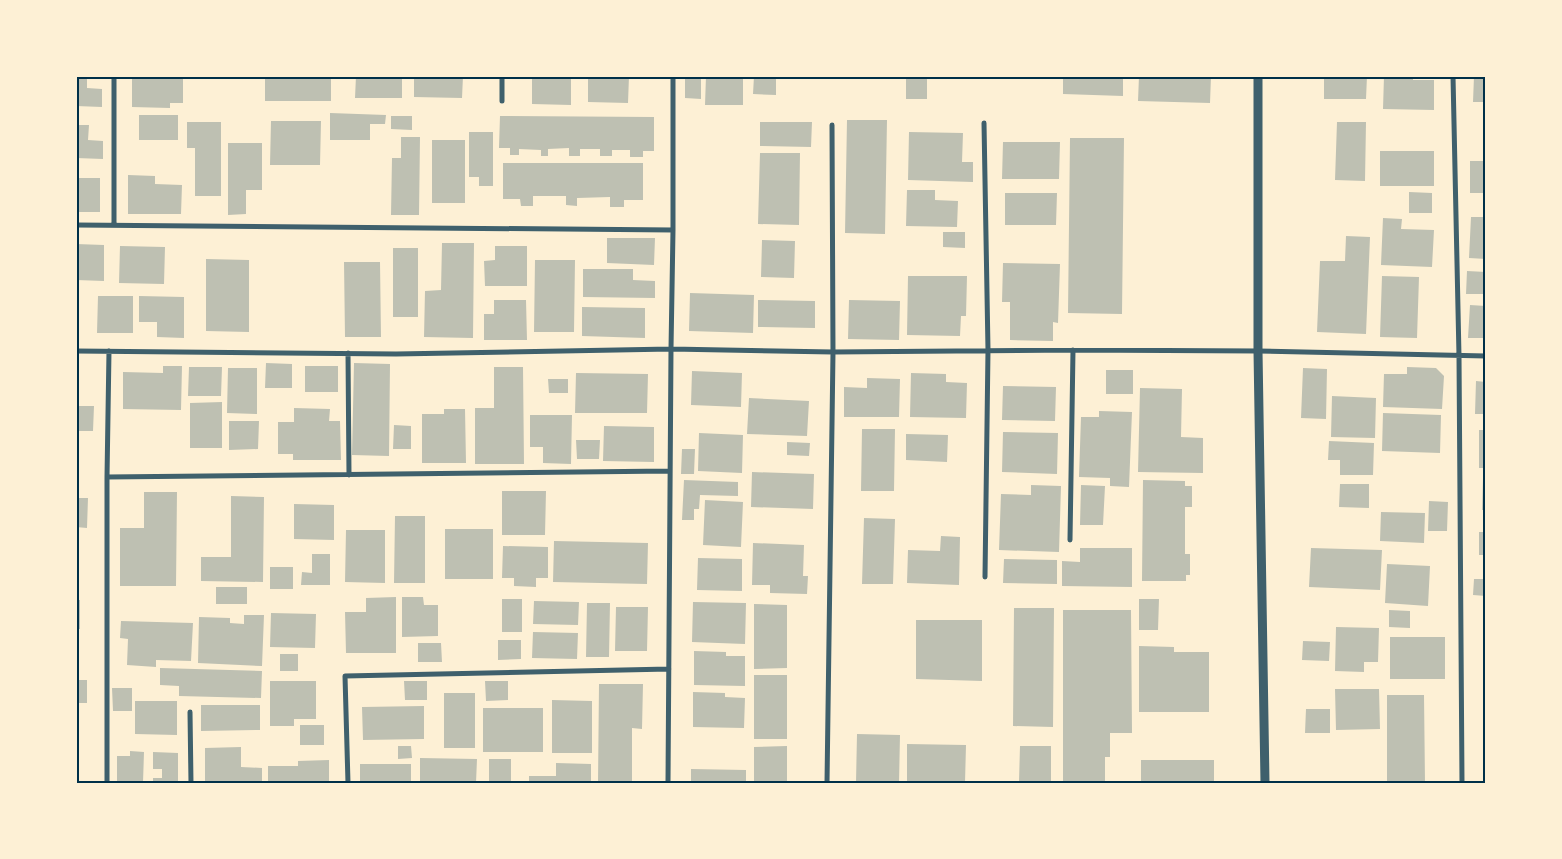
<svg xmlns="http://www.w3.org/2000/svg" width="1562" height="859" font-family="Rubik,sans-serif">
<style>
.building{fill:#bec0b2}
.lines{fill:none;stroke-linecap:round;stroke-linejoin:round}
.minor{stroke:#3f606c;stroke-width:5}
.tertiary{stroke:#3f606c;stroke-width:9}
.neatline{fill:none;stroke:#003049;stroke-width:2}
</style>
<rect width="100%" height="100%" fill="#fdf0d5"/>
<path class="building" d="M76,76h11v12l15,1v18l-26,-1z
M132,76h51v27h-13v5l-38,-1z
M265,76h66v25h-66z
M356,76h46v22h-47z
M414,76h49l-1,22 -48,-1z
M532,76h39v29l-39,-1z
M588,76h41l-1,27 -40,-1z
M685,76h16v23l-16,-1z
M706,76h37v29h-38z
M754,76h22v19l-23,-1z
M906,76h21v23h-21z
M1063,76h60v20l-60,-2z
M1139,76h72l-1,27 -72,-2z
M1324,76h43l-1,23h-42z
M1384,76h29v4h21v30l-51,-1z
M1474,76h12v26h-13z
M330,113l56,2 -1,9h-15v16h-40z
M139,115h39v25h-39z
M391,116h21v14l-21,-1z
M500,116l154,1v34h-11v6h-13v-7h-18v6h-12v-7h-20v7h-11v-8l-21,1v7h-7v-6l-22,-1v6h-9v-7h-11z
M847,120h40l-2,114 -40,-1z
M271,121h50l-1,44h-50z
M187,122h34v74h-26v-48h-8z
M760,122h52l-1,25 -51,-1z
M1337,122h29l-1,59 -30,-1z
M76,125h13l-1,15 15,1v18l-27,-1z
M469,132h24v54h-14v-9h-10z
M909,132l54,1 -1,29h11v20l-65,-2z
M401,137h19l-1,78h-28l1,-57h9z
M1070,138h54l-2,176 -54,-1z
M432,140h33v63h-33z
M1003,142h57l-1,37h-57z
M228,143h34v47h-16v24l-18,1z
M1380,151h54v35h-54z
M760,153h40l-1,72 -41,-1z
M1470,161h16v32h-16z
M503,163h140v37h-19v7h-14v-10l-33,1v8l-11,-1v-9h-33v10h-12l-1,-7h-17z
M128,175l27,1v8l27,1 -1,29h-53z
M76,178h24v34h-24z
M907,190h28v10l23,1 -1,26 -51,-1z
M1409,192l23,1v20h-23z
M1005,193h52l-1,32h-51z
M1471,217h15v42l-17,-1z
M1383,218l19,1 -1,10 33,1 -2,37 -51,-2z
M943,232h22v16l-22,-1z
M1346,236l24,1 -4,97 -49,-2 3,-71h25z
M607,238h48l-1,27 -47,-2z
M762,240l33,1 -1,37 -33,-1z
M442,243h32l-1,95 -49,-1 1,-46 16,-1z
M76,244l28,1v36l-28,-1z
M120,246l45,1 -1,37 -45,-1z
M495,246h32v40h-42l-1,-25 11,-1z
M393,248h25v69h-25z
M206,259l43,1v72l-43,-1z
M535,260h40l-1,72h-40z
M344,262h36l1,75h-36z
M1003,263l57,1 -2,59 -5,-1v19l-43,-1v-38h-8z
M583,269h50v11l22,1v17l-72,-1z
M1467,271l19,1v22h-20z
M908,276h59l-1,40h-5l-1,20 -53,-1z
M1382,276l37,1 -2,61 -37,-1z
M690,293l64,2 -1,38 -64,-2z
M98,296h35v37h-36z
M139,296l45,1v41l-27,-1v-15h-18z
M494,300h32l1,40h-43v-26h10z
M758,300l57,1v27l-57,-1z
M849,300l51,1 -1,39 -51,-1z
M1470,305l16,1v32h-18z
M582,307l63,1v30l-63,-2z
M266,363l26,1v24h-27z
M354,363l36,1 -1,92 -37,-1z
M163,366h19l-1,44 -58,-1v-37l40,1z
M305,366h33v26h-33z
M189,367h33l-1,29h-33z
M494,367h29l1,97h-49v-56h19z
M1407,367l29,1 8,8 -2,33 -59,-2 1,-33h23z
M228,368h29v46l-30,-1z
M1303,368l24,1 -1,50 -25,-1z
M1106,370h27v24h-27z
M692,371l50,2 -1,34 -50,-2z
M576,373l72,1 -1,39h-72z
M911,373l35,1v8l21,1 -1,35 -56,-1z
M867,378l33,1 -1,38h-55v-30l23,1z
M548,379h20v14h-19z
M1476,381l10,1v32h-11z
M1003,386l53,1 -1,34 -53,-1z
M1140,388l42,1 -1,48 22,1v35l-65,-1z
M1332,396l44,2 -1,40 -44,-1z
M749,398l60,3 -2,35 -60,-2z
M222,402v46h-32v-45z
M76,406h18l-1,25h-17z
M294,408l36,1 -1,12h11l1,39h-48v-6h-15v-32h16z
M444,409h21l1,54h-44v-49h22z
M1099,411l33,1 -3,75 -19,-1v-8l-31,-1 2,-60h18z
M1383,413l58,2 -1,38 -58,-2z
M530,415h42l-1,49 -28,-1v-16h-13z
M229,421h30l-1,28 -29,1z
M394,425l17,1v23h-18z
M604,426l50,1v35l-51,-1z
M862,429h33l-1,62h-33z
M1479,430h7v38h-7z
M1003,432l55,1 -1,41 -55,-2z
M699,433l44,2 -1,38 -44,-2z
M906,434l42,1 -1,27 -41,-2z
M576,440h24l-1,19h-22z
M1329,441l45,2 -1,32h-33v-15h-12z
M787,442l23,1 -1,13 -22,-1z
M682,449h13l-1,25h-13z
M752,472l62,2 -1,35 -62,-2z
M1483,478h3v32h-4z
M684,480l54,2v14l-38,-1 -1,14h-5v11h-12z
M1143,480l42,1v5h7v21h-7v47h5v21h-4v6h-44z
M1340,484h29v24l-30,-1z
M1031,485l30,1 -2,66 -60,-2 2,-56 30,1z
M1081,485l24,1 -2,39h-23z
M502,491h44l-1,44h-43z
M144,492h33l-1,94h-56v-58h24z
M231,496l33,1 -1,85 -62,-1v-24h30z
M76,498h12l-1,30 -11,-1z
M705,500l38,2 -2,45 -38,-2z
M1429,501l19,1 -1,29h-19z
M294,504l40,1v35l-40,-1z
M1381,512l44,1 -1,30 -44,-2z
M395,516h30v67h-31z
M864,518l31,1 -2,65h-31z
M445,529h48v50h-48z
M346,530h39v53l-40,-1z
M1479,532h7v23h-7z
M941,536l19,1 -1,48 -52,-2 1,-33 32,1z
M554,541l94,2 -1,41 -94,-2z
M753,543l51,2 -1,31h5l-1,18 -37,-1v-8h-18z
M503,546l45,1v31h-12v9l-22,-1v-8h-12z
M1080,548h52v39l-70,-1v-25l18,1z
M1311,548l71,2 -2,40 -71,-3z
M312,554h18v31h-29l1,-13 10,1z
M698,558l44,1v32l-45,-1z
M1004,559l53,1v24l-54,-1z
M1387,564l43,2 -2,40 -43,-3z
M270,567h23v22h-23z
M1474,579h12v17l-13,-1z
M216,587h31v17h-31z
M396,597v56h-50l-1,-41h21v-14z
M402,597h21l1,8h14v31l-36,1z
M502,599h20v33h-20z
M1139,599h20l-1,31h-19z
M76,600h4v29h-4z
M534,601l45,1 -1,23 -45,-1z
M693,602l53,1 -1,41 -53,-2z
M587,603h23l-1,54h-23z
M754,604l33,1v63l-33,1z
M616,607h32l-1,44h-32z
M1014,608h40l-1,119 -40,-1z
M1063,610h68l1,123h-22v24h-5v26h-42z
M1389,610l21,1v17l-21,-1z
M271,613l45,1 -1,34 -45,-1z
M244,615h20l-2,51 -64,-3 1,-46 31,1v5l14,1z
M916,620h66v61l-66,-2z
M121,621l72,2 -2,38 -35,-1v7l-29,-2 1,-26 -8,-1z
M1336,627l43,1 -1,34h-14v10l-29,-1z
M533,632l45,1 -1,26 -45,-1z
M1390,637h55v42h-55z
M498,640h23v19l-23,1z
M1303,641l27,1 -1,19 -27,-1z
M418,643h23l1,19h-24z
M1139,646l35,1v5h35v60h-70z
M694,651l32,1v4h19v30l-51,-1z
M280,654h18v17h-18z
M160,668l102,3 -1,27 -82,-2v-10l-19,-1z
M754,675h33v64h-33z
M76,680h11v23h-11z
M270,681h46v38h-22v7h-24z
M404,681h23v19h-22z
M485,681h23v19l-22,1z
M599,684h44l-1,45 -10,-1v55h-34z
M112,688h20v23h-19z
M1335,689h44l1,40 -44,1z
M693,692l32,1v4l20,1 -1,30 -51,-1z
M444,693h31v55h-31z
M1387,695h37l1,88h-38z
M552,700l40,1v52h-40z
M135,701h42v34l-42,-1z
M201,705h59v25l-59,1z
M424,706v33l-61,1 -1,-33z
M483,708h60v44h-60z
M1306,709h24v24h-25z
M76,710h3v45h-3z
M300,725h24v20h-24z
M857,734l43,1 -1,48h-43z
M907,744l59,1 -1,38h-58z
M398,746h13l1,12 -14,1z
M787,746v37h-33v-36z
M1020,746h31v37l-32,-1z
M241,747v20l21,1v15h-57v-35z
M130,751l14,1 -1,31h-26v-27h13z
M153,752l25,1v30h-25v-5h9v-9h-9z
M420,758l57,1 -1,24h-56z
M489,759h22v24h-22z
M329,760v23h-61v-17h30v-5z
M1141,760h73v23h-73z
M556,763l35,1v19h-62v-7h27z
M360,764h51v19h-51z
M691,769l55,1v13h-55z"/>
<g class="lines">
<path class="minor" d="M114,76v148
M1453,76l6,280 3,427
M502,101v-25
M984,123l4,227 -3,227
M76,225l597,5
M76,351l320,3 275,-5 162,3 240,-2 185,1 228,5
M348,353l1,122
M107,477l2,-126
M1070,540l3,-190
M190,712l1,71
M107,783v-306l563,-6
M348,783l-3,-107 324,-7
M668,783l3,-434 2,-119v-154
M827,783l6,-431 -1,-227"/>
<path class="tertiary" d="M1258,76v275l7,432"/>
</g>
<rect width="1562" height="859" fill="none" stroke="#fdf0d5" stroke-width="155"/>
<rect x="78" y="78" width="1406" height="704" class="neatline"/>
</svg>
